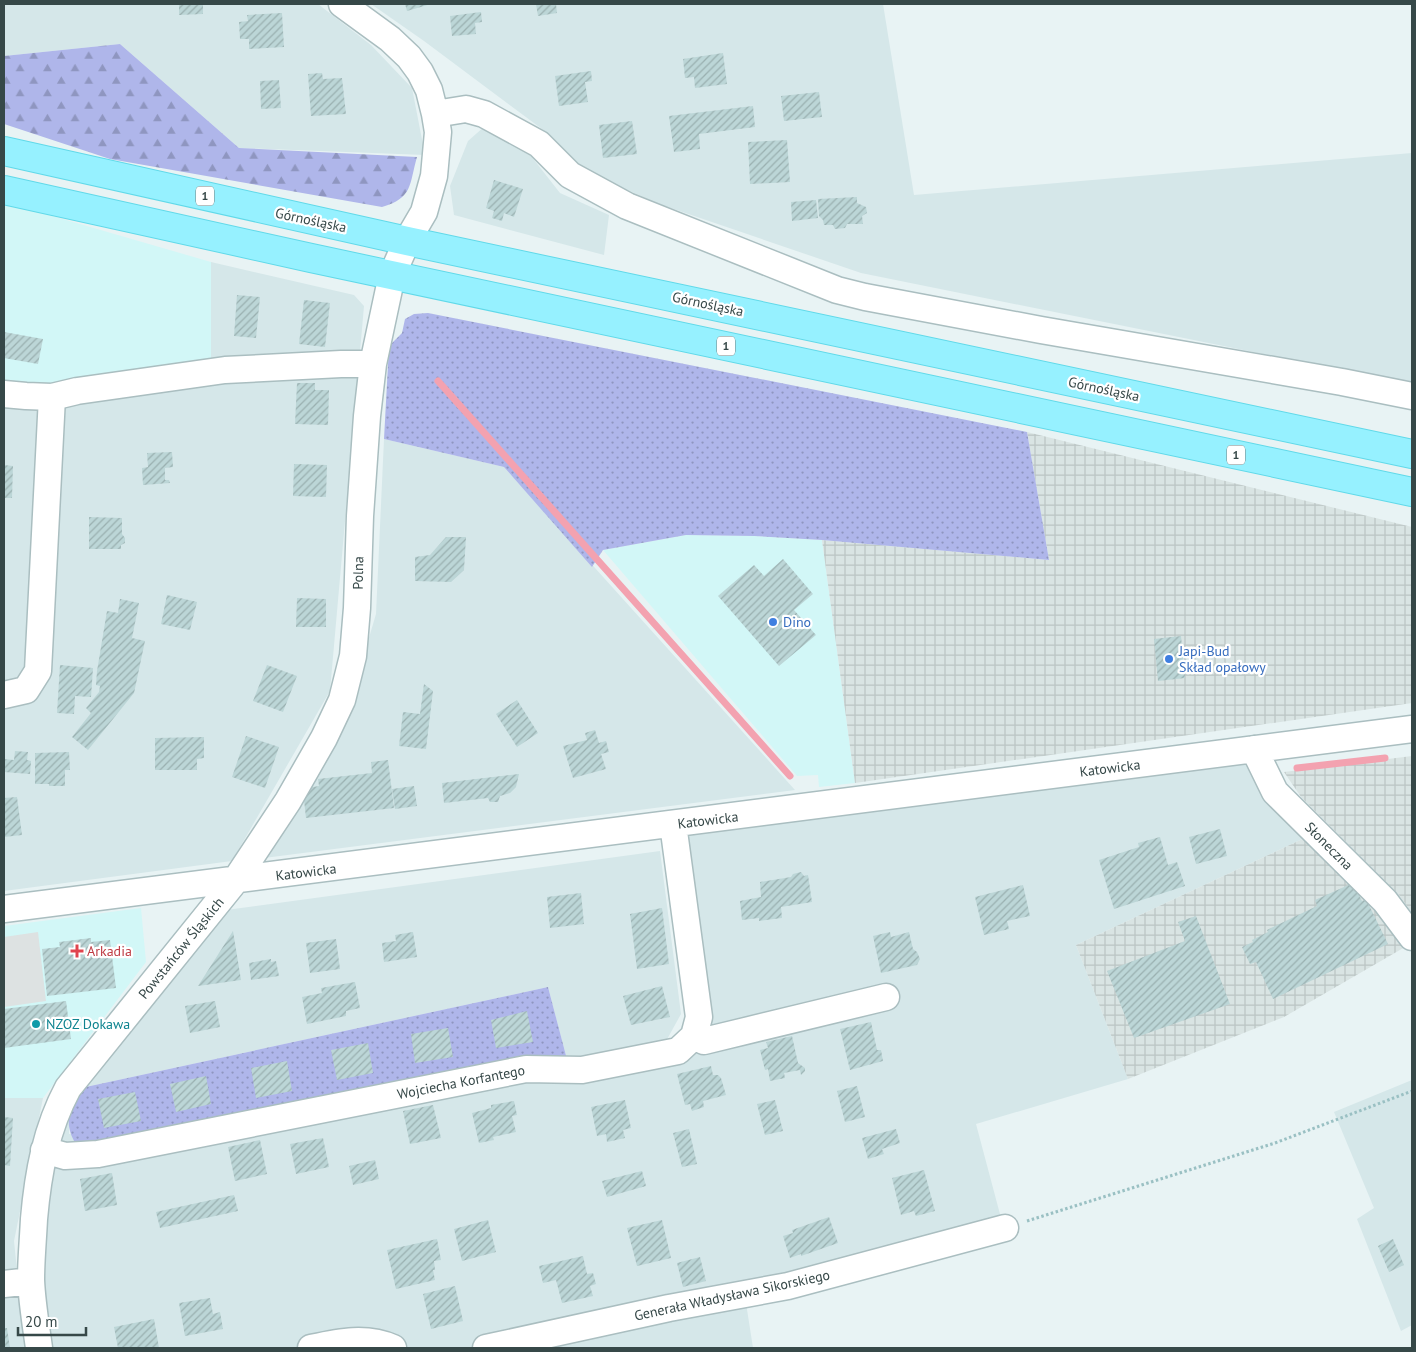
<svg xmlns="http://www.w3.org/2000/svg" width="1416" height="1352" font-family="'PT Sans',sans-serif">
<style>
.residential{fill:#d5e7e9}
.commercial{fill:#d2f7f7}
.industrial{fill:url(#industrial-grid)}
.grass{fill:url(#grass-dots)}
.forest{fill:url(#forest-firs)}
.parking{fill:#dde2e2}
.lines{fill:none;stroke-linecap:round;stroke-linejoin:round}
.stream{stroke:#f3a2b0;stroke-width:7}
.building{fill:url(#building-hatch)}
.minor-casing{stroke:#aabec0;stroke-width:29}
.major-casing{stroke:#61d9e9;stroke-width:30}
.path{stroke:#9ac0c3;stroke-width:3;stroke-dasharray:2.5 2.5;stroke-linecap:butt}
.minor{stroke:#fff;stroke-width:26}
.major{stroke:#96f1ff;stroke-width:28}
.shop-dot{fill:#3f7fe0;stroke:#fff;stroke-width:2}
.health-dot{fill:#e0444e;stroke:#fff;stroke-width:2}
.culture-dot{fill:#0f9aa8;stroke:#fff;stroke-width:2}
.labels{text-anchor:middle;stroke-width:4.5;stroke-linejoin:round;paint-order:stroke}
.shield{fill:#fff;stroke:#727f7f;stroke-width:1}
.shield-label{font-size:12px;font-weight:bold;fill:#364848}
.street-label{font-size:14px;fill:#364848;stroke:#fff}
.shop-label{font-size:14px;fill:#366cbe;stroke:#fff;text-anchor:start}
.health-label{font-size:14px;fill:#be3a42;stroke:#fff;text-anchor:start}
.culture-label{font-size:14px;fill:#0d838f;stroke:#fff;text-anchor:start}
</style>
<defs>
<pattern id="industrial-grid" width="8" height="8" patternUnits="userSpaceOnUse" patternTransform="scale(1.25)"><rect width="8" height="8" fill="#d9e4e3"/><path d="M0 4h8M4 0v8" fill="none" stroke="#bbc5c4"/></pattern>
<pattern id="grass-dots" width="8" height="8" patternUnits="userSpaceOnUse" patternTransform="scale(1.25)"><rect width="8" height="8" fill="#afb6ea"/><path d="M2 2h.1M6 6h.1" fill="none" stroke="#8f96c0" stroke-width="1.8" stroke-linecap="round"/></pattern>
<pattern id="forest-firs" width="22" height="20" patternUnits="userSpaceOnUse" patternTransform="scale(1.25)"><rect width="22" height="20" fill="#afb6ea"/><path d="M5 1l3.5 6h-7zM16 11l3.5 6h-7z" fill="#8f96c0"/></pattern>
<pattern id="building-hatch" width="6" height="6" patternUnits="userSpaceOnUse" patternTransform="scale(1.25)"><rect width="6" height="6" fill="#bcd6d7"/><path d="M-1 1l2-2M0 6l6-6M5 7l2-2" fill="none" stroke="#9ab0b0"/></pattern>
</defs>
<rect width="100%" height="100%" fill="#e8f3f4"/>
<path class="residential" d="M4,4h314l53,41 41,43 13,67 -186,-7 -119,-104 -116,12z
M371,4h512l31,191 498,-42v231l-551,-111 -202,-69 -72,-32 -41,-40 -122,-91z
M485,126l46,30 29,37 49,22 -5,40 -150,-40 -4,-29 18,-45z
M211,262l143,33 10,11 -34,385 -98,170 -228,30v-483l207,-36z
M384,439l120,28 291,323 -531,68 94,-183 18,-61z
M1253,760l60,74 -237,111 52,134 -152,45 25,94 -257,72 9,58h-708l-3,-163 27,-71v20l638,-95 -30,-209z
M660,851l21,163 -16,29 -96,24 -21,-80 -467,101 145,-178z
M1412,1080v245l-11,6 -44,-112 17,-11 -40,-96z
M4,1098h39l-29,143 11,107h-21z"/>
<path class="commercial" d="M4,202l207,60v110l-207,36z
M686,535l68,1 68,4 33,243 -36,4 -1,-12 -21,1 -194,-226z
M141,908l5,54 -103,136h-39v-172z"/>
<path class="industrial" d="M1027,432l385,95v176l-557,80 -33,-243 227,20z
M1412,756v157l-13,-18 -98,-98 -17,-25z
M1313,834l99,109 -128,74 -156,62 -52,-134z"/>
<path class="grass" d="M428,313l599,119 22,128 -227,-20 -68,-4 -68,-1 -83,15 -11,17 -88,-100 -120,-28 5,-93 13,-13 3,-14 9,-5z
M548,987l21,80 -492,79c-15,-24 -7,-35 4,-58z"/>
<path class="forest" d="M120,44l119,104 178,9c-8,28 -4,41 -35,50l-272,-48 -106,-35v-68z"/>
<path class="parking" d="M38,932l8,69 -42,6v-70z"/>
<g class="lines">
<path class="stream" d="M438,381l352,395
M1297,768l88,-10"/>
</g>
<path class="building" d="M179,4h24v10l-24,1z
M405,4h26l-24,7z
M536,4h20l1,9 -19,3z
M481,12l1,10 -7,1 1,11 -24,2 -2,-20z
M282,13l2,34 -35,2v-10h-9l-1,-17 9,-1 -1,-6z
M723,53l4,31 -32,4 -1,-11 -9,1 -2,-19z
M591,71l1,10 -7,1 3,20 -29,4 -4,-30z
M322,73l1,6 19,-1 4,36 -35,2 -3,-42z
M279,80l2,28 -20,1 -1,-28z
M819,92l3,25 -38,4 -3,-25z
M753,106l2,21 -56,7 1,15 -26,3 -5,-36z
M632,121l5,33 -34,4 -4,-33z
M787,140l3,42 -40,2 -2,-42z
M494,180l29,9 -9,28 -10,-4 -2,8 -10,-3 2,-7 -8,-3z
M857,197v6l9,4 1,6 -5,3 1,8h-16l-2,4 -10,1 -2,-4h-9l-1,-5 -4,-4 -1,-17z
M816,200l2,18 -26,3 -1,-19z
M237,295l23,2 -4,41 -22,-2z
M304,300l26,3 -5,44 -26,-3z
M4,332l39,7 -5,25 -34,-6z
M297,383h18v7h14l-1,35 -33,-1z
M172,452l1,15 -8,1v12h4l1,3 -27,2 -1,-17 6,-1 -1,-14z
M294,464l33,1 -1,32 -33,-1z
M4,465l9,1 -1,32h-8z
M89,517l33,1v16l3,4v5l-4,2v4h-32z
M446,537h20l-2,33 -13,12 -36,-1v-24l15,-2z
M783,559l30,35 -19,16 22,25 -37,31 -61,-70 36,-31 10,11z
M167,595l30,7 -7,28 -29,-6z
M297,598l29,1v28h-30z
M120,599l19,4 -7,35 13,3 -11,52 -46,57 -16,-13 19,-24 -5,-5 13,-16 1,-6 -4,-1 1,-14 10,-60 11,2z
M1181,636l4,42 -27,3 -4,-42z
M60,665l33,3 -2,29 -16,-1 -1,18 -17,-1z
M267,665l30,11 -14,36 -30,-11z
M424,684l9,7 -7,58 -27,-3 4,-34 17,2z
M517,700l21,33 -21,14 -21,-33z
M595,730l4,13 7,-2 3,11 -8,2 5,15 -33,9 -10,-32 24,-6 -2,-7z
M246,736l33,11 -14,41 -33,-11z
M204,737v21l-7,1v11h-42v-32z
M15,751l13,1 -1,8 4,1 -1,13 -26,-2v-13l10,1z
M69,752l1,18h-5v16h-16v-2h-14v-31z
M388,760l6,48 -88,10 -2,-18 3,-12 12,-2 -1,-7 54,-6 -1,-11z
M519,774l-3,13 -6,6 -10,3 -2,6h-8l-2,-4 -44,5 -2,-20z
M414,786l3,20 -22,3 -3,-20z
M17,797l5,38 -18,2v-39z
M1220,829l7,27 -31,8 -7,-27z
M1160,837l8,28 9,-3 8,24 -71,23 -15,-49 40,-13 -1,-4z
M801,872l3,4 4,-1 4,27 -31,5 1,11 -23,3v-3l-17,2 -2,-19 21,-4 -1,-15 31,-5 2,-3z
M1353,883l9,18 4,-2 22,45 -115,55 -17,-37 -6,2 -8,-17 11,-5 -1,-2 16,-8 -1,-2 50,-24 -2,-6z
M1023,885l7,31 -23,5 2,8 -25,6 -9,-38z
M581,893l3,31 -34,4 -3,-31z
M662,908l7,56 -32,5 -7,-55z
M1196,916l34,88 -96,34 -27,-67 78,-30 -7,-19z
M233,931l8,49 -43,6z
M413,932l4,25 -33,5 -2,-19 14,-2 -1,-6z
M890,932l1,5 18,-5 4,17 4,3 3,7 -3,6 -36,8 -8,-37z
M91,938v4l19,-2 6,48 -69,8 -5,-47 18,-2 -1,-5z
M336,939l4,30 -30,4 -4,-30z
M271,959v3l5,-1 3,15 -28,4 -2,-17z
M355,982l5,26 -14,3v5l-39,8 -5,-27 20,-4 -1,-5z
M662,986l8,31 -39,8 -8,-29z
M66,1001l5,38 -67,9v-39z
M215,1001l5,26 -30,6 -5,-27z
M527,1011l6,31 -37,6 -5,-28z
M871,1022l6,28h4l2,11 -33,9 -10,-41z
M448,1028l5,29 -38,6 -4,-29z
M792,1036l6,27 7,5v3l-4,4 -1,-5 -16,3 1,5 -15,3 -2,-12 -3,1 -5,-20 8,-2 -2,-6z
M368,1043l5,30 -36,7 -6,-30z
M287,1061l5,30 -36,7 -5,-30z
M711,1066l2,9h5l3,3 5,17 -23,6 1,6 -12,4 -2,-7 -5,1 -8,-31z
M206,1076l5,28 -35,8 -6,-28z
M857,1086l8,31 -20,5 -8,-31z
M135,1092l6,29 -37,7 -6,-29z
M625,1100l6,28 -8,2 2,8 -18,4 -1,-8 -9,2 -6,-29z
M775,1100l8,31 -18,4 -8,-31z
M514,1101l3,14 -5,1 4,16 -23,5 1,3 -15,3 -7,-30 19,-5v-3z
M433,1105l8,33 -31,6 -7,-33z
M4,1117l9,1 -3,48 -6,-1z
M689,1129l8,35 -15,3 -9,-34z
M896,1129l4,14 -18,6 2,5 -16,5 -6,-21z
M323,1138l6,29 -33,7 -6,-30z
M260,1140l7,34 -32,7 -7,-34z
M375,1160l4,19 -26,6 -4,-19z
M924,1170l11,41 -19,5 -2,-5 -13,4 -9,-37z
M642,1171l4,15 -39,11 -5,-16z
M112,1173l5,32 -32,6 -5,-32z
M234,1195l4,16 -78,17 -4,-16z
M829,1217l9,26 -37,13v-2l-11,4 -7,-22 10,-3 -1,-3z
M488,1220l8,32 -34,9 -8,-32z
M662,1220l9,38 -34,8 -10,-38z
M437,1239l4,21 -7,1 1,9h-2l2,10 -39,9 -9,-39z
M1393,1239l11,26 -15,7 -11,-26z
M583,1256l4,18 6,-1 3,11 -6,2 3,10 -31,7 -6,-23 -13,3 -4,-17z
M700,1257l6,24 -23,6 -6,-24z
M455,1286l8,35 -32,8 -8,-35z
M210,1298l3,16 7,-2 3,17 -38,7 -6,-33z
M154,1319l5,29h-41l-4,-21z
M4,1328h3l3,20h-6z"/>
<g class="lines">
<g class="minor-casing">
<path id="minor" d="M435,114l31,-5 18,5 55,30 31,31 57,31 210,84 28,7 176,33 301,52 70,14
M4,394l22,2 26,1 25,-6 148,-21 116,-6h32
M4,695l22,-5 12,-19 14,-274
M1254,749l21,43 110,109 27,36
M4,909l1408,-180
M694,1036l10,5 182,-44
M44,1150l21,6 33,-2 428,-85 56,1 96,-19 16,-15 5,-19 -26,-193
M4,1284l27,-3
M39,1348c-3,-22 -7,-45 -8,-68 0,-20 2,-40 3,-61 4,-46 12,-90 34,-131l167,-207 53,-80 36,-63 18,-38 11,-44 4,-48 3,-92 7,-100 6,-52 19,-89 15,-34 17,-29 10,-36 4,-44 -3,-18 -6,-24 -9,-18 -11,-15 -19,-18 -48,-35
M311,1348c28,-6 55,-12 82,0
M486,1348l183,-40 119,-22 217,-58"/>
</g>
<g class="major-casing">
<path id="major" d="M4,151l403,90 1005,213
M4,190l307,68 1101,234"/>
</g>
<path class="path" d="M1027,1221l248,-78 137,-52"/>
<use href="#minor" class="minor"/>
<use href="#major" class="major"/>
</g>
<g class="shop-dot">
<circle cx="773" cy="622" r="5"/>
<circle cx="1169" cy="659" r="5"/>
</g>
<path class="health-dot" d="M74.5 943.5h5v5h5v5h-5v5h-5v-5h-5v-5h5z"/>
<circle class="culture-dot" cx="36" cy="1024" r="5"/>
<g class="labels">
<g class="shield">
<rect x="196" y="186.5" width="18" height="19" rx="4"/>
<rect x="717" y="336.5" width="18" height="19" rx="4"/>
<rect x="1227" y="445.5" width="18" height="19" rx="4"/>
</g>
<g class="shield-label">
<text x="205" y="200">1</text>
<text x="726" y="350">1</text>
<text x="1236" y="459">1</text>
</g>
<g class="street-label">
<text transform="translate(311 220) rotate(12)" y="5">Górnośląska</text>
<text transform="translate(708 304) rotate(12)" y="5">Górnośląska</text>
<text transform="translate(1104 389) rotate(12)" y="5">Górnośląska</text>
<text transform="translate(358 573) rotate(-89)" y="5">Polna</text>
<text transform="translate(1110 768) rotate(-7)" y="5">Katowicka</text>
<text transform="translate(708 820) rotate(-7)" y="5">Katowicka</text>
<text transform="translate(1329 846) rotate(45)" y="5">Słoneczna</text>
<text transform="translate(306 872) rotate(-7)" y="5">Katowicka</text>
<text transform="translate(181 948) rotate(-51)" y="5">Powstańców Śląskich</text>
<text transform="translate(461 1082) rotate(-11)" y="5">Wojciecha Korfantego</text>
<text transform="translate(732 1295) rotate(-12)" y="5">Generała Władysława Sikorskiego</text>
</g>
<g class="shop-label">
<text x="783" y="627">Dino</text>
<text x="1179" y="656">Japi-Bud<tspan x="1179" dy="16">Skład opałowy</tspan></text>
</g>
<g class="health-label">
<text x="87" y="956">Arkadia</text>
</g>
<g class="culture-label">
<text x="46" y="1029">NZOZ Dokawa</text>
</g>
</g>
<rect width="1416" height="1352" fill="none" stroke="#364848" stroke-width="10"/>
<path d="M18 1327v8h68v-8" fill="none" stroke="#364848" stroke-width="2.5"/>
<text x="25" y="1327" font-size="15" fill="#364848" stroke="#ffffff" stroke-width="4" paint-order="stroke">20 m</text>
</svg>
